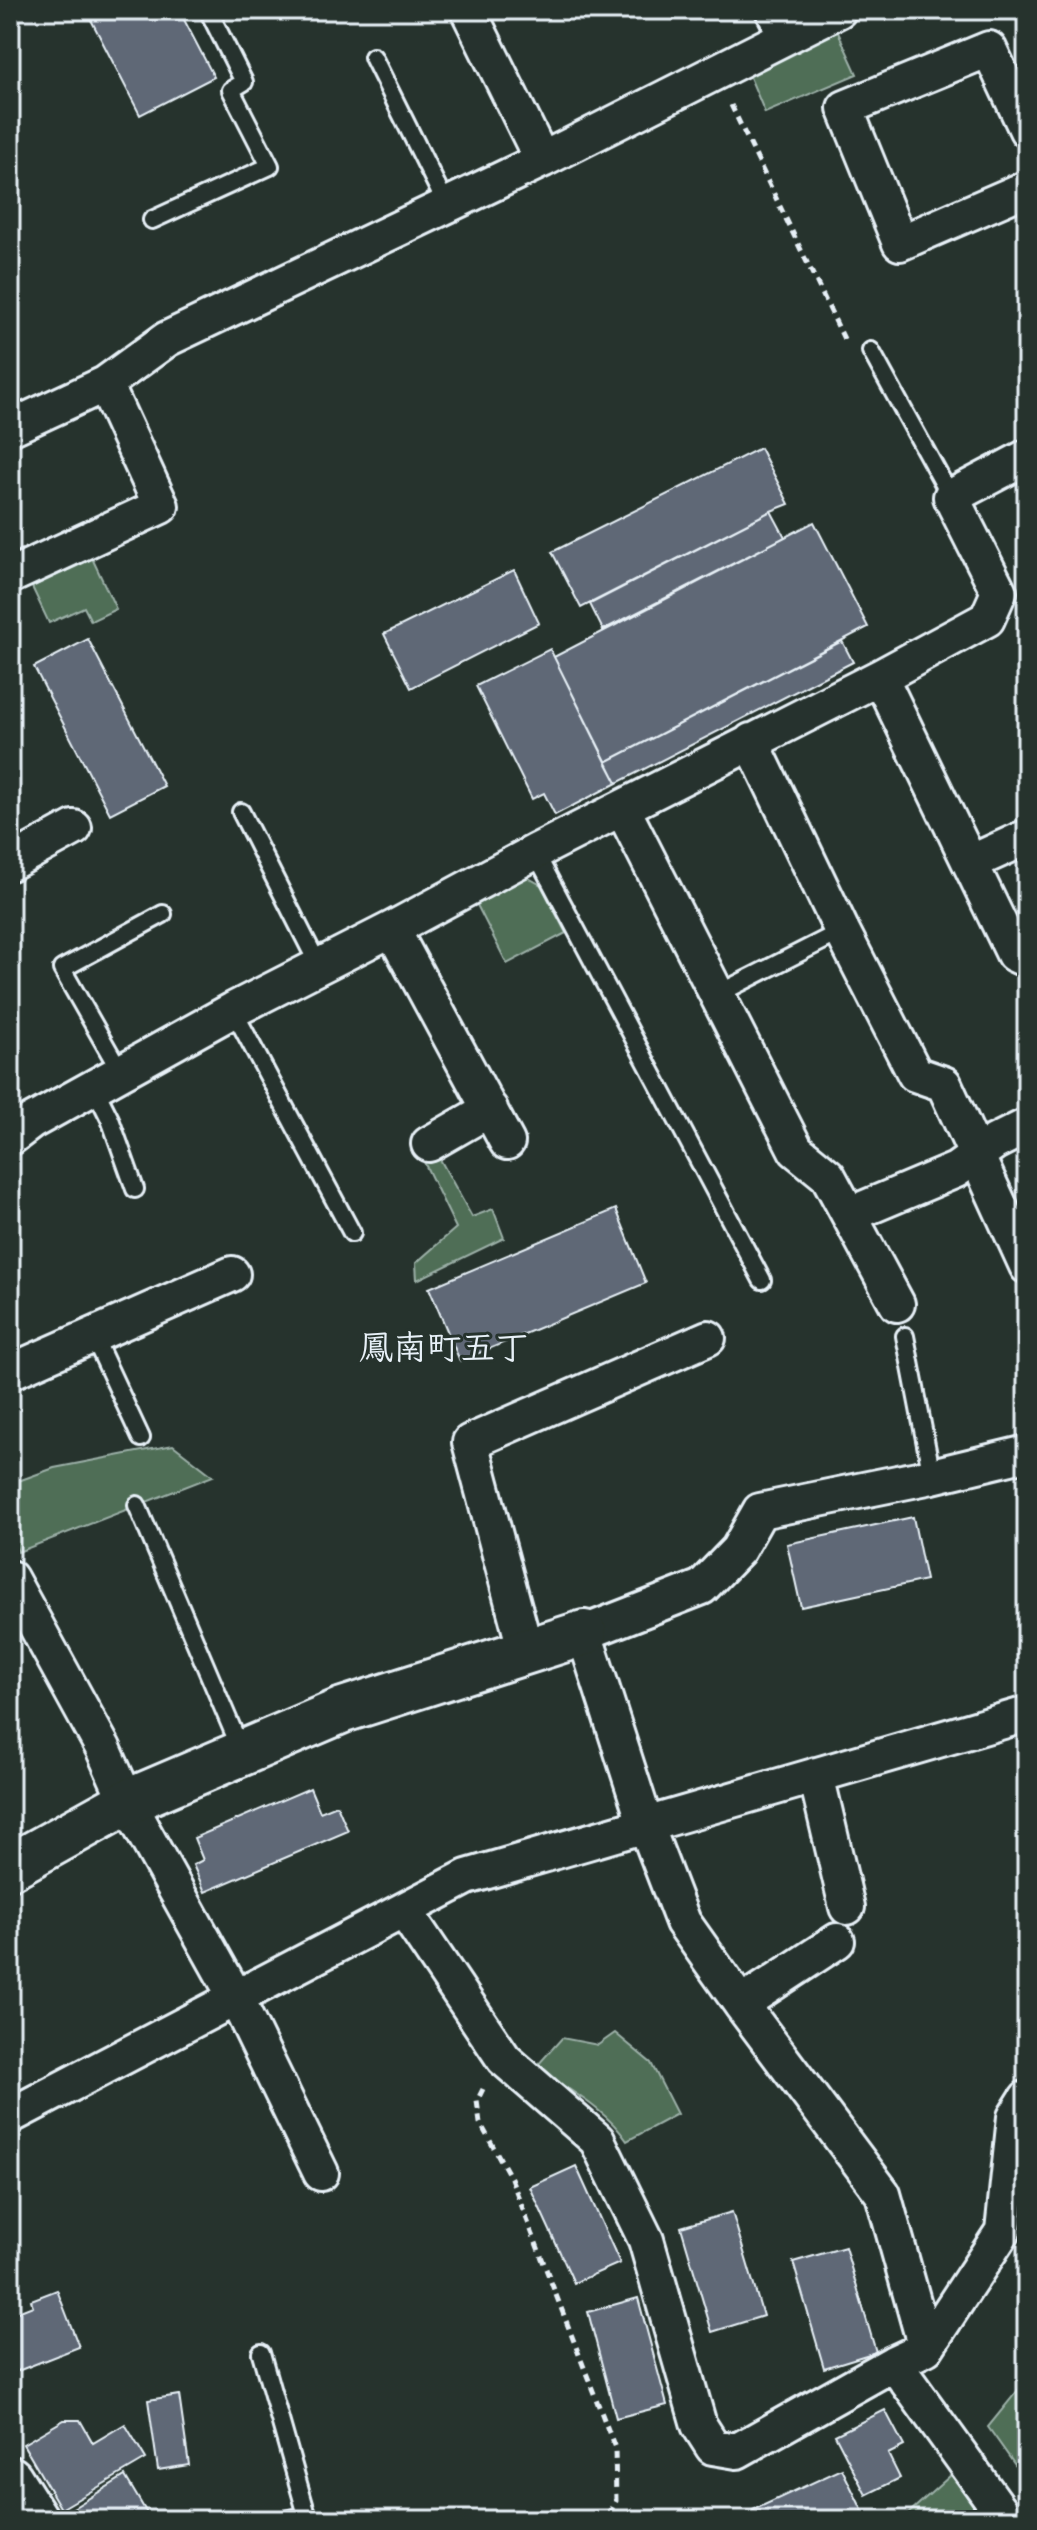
<svg xmlns="http://www.w3.org/2000/svg" width="1037" height="2530" font-family="'Indie Flower','Klee One',sans-serif">
<style>
.green{fill:#506e57;stroke:#9cb0a8;stroke-width:2}
.building{fill:#5e6876;stroke:#e8f1f8;stroke-width:2}
.lines{fill:none;stroke-linecap:round;stroke-linejoin:round}
.lane-casing{stroke:#e8f1f8;stroke-width:22}
.street-casing{stroke:#e8f1f8;stroke-width:40}
.secondary-casing{stroke:#e8f1f8;stroke-width:50}
.path{stroke:#e8f1f8;stroke-width:5;stroke-dasharray:8 6;stroke-linecap:butt}
.lane{stroke:#26332d;stroke-width:16}
.street{stroke:#26332d;stroke-width:34}
.secondary{stroke:#26332d;stroke-width:44}
.labels{text-anchor:middle;stroke-width:6;stroke-linejoin:round;paint-order:stroke}
.neighbourhood-label{font-size:34px;font-weight:bold;fill:#e8f1f8;stroke:#26332d}
</style>
<rect width="100%" height="100%" fill="#26332d"/>
<filter id="ink" filterUnits="userSpaceOnUse"><feTurbulence type="fractalNoise" baseFrequency=".0125" numOctaves="2"/><feDisplacementMap in="SourceGraphic" scale="16" xChannelSelector="R" yChannelSelector="G"/><feConvolveMatrix kernelMatrix="1 2 1 2 8 2 1 2 1" color-interpolation-filters="sRGB"/></filter>
<g filter="url(#ink)">
<path class="green" d="M837,30l20,44 -92,39 -18,-43z
M92,558l24,51 -25,12 -7,-14 -35,16 -17,-36z
M525,876l16,9 25,48 -59,31 -32,-63z
M436,1152l36,65 21,-8 11,29 -87,42 -1,-17 40,-35 -34,-70z
M173,1445l40,31 -195,76 -8,-22v-46l44,-16z
M615,2033l36,30 26,51 -50,27c-21,-32 -60,-52 -91,-74l26,-29 36,7z
M1027,2379v103l-39,-55z
M951,2475l20,26 11,19h-81z"/>
<path class="building" d="M86,10h93l35,67 -74,38z
M760,448l29,56 -18,7 -190,97 -29,-56z
M771,511l14,26 -182,93 -13,-26z
M814,522l54,105 -262,135 -52,-105z
M514,570l25,53 -128,65 -27,-54z
M88,639l76,147 -54,28 -76,-147z
M842,641l11,21 -236,121 -11,-21z
M550,649l67,134 -62,32 -11,-22 -12,6 -56,-113z
M616,1209l30,74 -186,78 -31,-73z
M913,1517l13,63 -125,27 -14,-63z
M310,1788l10,24 17,-7 11,26 -143,61 -12,-27 10,-5 -9,-22z
M576,2166l44,97 -46,20 -44,-96z
M732,2212l31,104 -51,16 -31,-105z
M845,2247l31,105 -52,16 -31,-106z
M57,2290l22,57 -69,27v-59l23,-9 -2,-6z
M638,2298l29,107 -51,13 -28,-106z
M179,2395l10,70 -31,5 -10,-70z
M885,2410l19,36 -16,8 12,24 -34,17 -31,-60z
M64,2420h16l13,23 32,-19 21,35 -85,50 -38,-65z
M842,2469l25,51h-109l-5,-10z
M125,2476l26,44h-82l-4,-7z"/>
<g class="lines">
<g class="lane-casing">
<path id="lane" d="M373,57l74,149
M152,220l118,-54 -39,-76 13,-8 -36,-72
M871,351l80,146
M241,812l78,154
M535,852l227,428
M716,995l126,-64
M233,1010l119,223
M120,1071l-58,-102 101,-55
M94,1087l16,32 25,70
M93,1335l48,103
M905,1336l27,140
M137,1505l105,247
M261,2353l46,162 -20,5"/>
</g>
<g class="street-casing">
<path id="street" d="M468,10l74,150
M773,10l13,25
M1027,130l-38,-81 -144,59 55,135 127,-55
M10,428l95,-44 62,-45 375,-179 297,-150
M10,576l151,-70 -56,-122
M880,677l134,277 13,6
M751,741l91,190 73,143 29,10 83,182
M622,808l174,342 32,26 69,128
M10,863l64,-35
M970,863l57,-26
M392,929l115,213
M10,1138l21,-16 202,-112 159,-81 143,-77 345,-175 107,-58 12,-27 -48,-95 76,-40
M429,1144l61,-35
M849,1215l107,-45 39,-28 32,-16
M10,1372l222,-98
M10,1578l93,170 24,54 109,196 85,175
M526,1652l-56,-210 238,-104
M816,1775l31,132
M404,1910l100,149 93,81 49,100 53,185 14,22 24,4 157,-88
M741,2004l96,-63
M10,2116l457,-239 560,-163
M926,2348l77,-117 12,-114 12,-19
M1007,2520l-113,-157 32,-15 -43,-154 -142,-190 -58,-82 -38,-99 -61,-190 118,-46 36,-37 22,-39 172,-35 95,-23"/>
</g>
<g class="secondary-casing">
<path id="secondary" d="M10,1867l117,-65 216,-92 241,-77
M10,2479l26,41"/>
</g>
<path class="path" d="M731,105l114,236
M483,2089l-6,12 3,22 31,55 104,270 1,53 -10,19"/>
<use href="#lane" class="lane"/>
<use href="#street" class="street"/>
<use href="#secondary" class="secondary"/>
</g>
</g>
<g class="labels">
<g class="neighbourhood-label">
<text x="444" y="1359">鳳南町五丁</text>
</g>
</g>
<rect width="1037" height="2530" fill="none" stroke="#26332d" stroke-width="40"/>
<rect x="20" y="20" width="997" height="2490" fill="none" stroke="#e8f1f8" stroke-width="3" filter="url(#ink)"/>
</svg>
